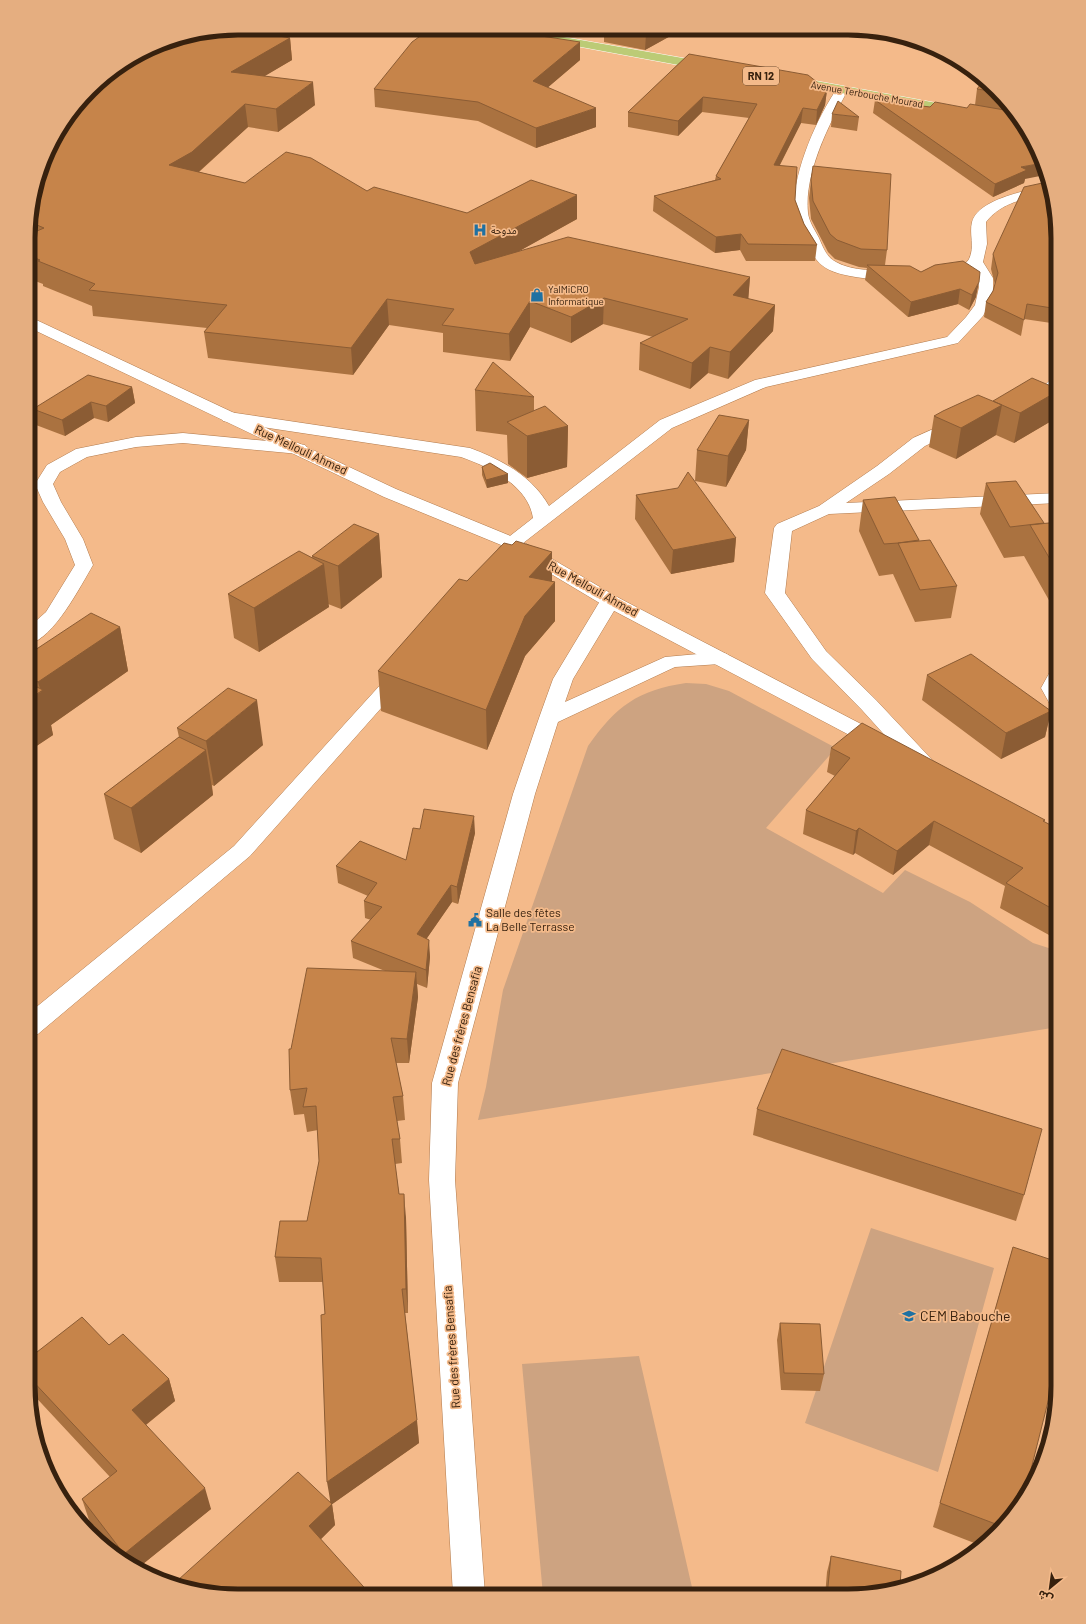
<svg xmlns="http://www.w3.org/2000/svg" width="1086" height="1624" font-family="Barlow,'Noto Sans Arabic',sans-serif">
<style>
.green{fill:#cda381}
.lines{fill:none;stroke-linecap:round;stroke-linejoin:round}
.minor-casing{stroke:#b27b4d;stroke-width:1}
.tertiary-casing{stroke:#b27b4d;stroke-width:1}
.primary-casing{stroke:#fff;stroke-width:1}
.minor{fill:#fff;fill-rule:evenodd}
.tertiary{fill:#fff;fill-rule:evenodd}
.primary{fill:#bccb76;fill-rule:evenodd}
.wall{fill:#aa7240}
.shaded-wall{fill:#8b5c34}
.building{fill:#c6844a;stroke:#8b5c34}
.labels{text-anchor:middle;stroke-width:3.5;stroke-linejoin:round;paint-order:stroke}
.far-street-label{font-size:10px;fill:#37210e;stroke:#f4ba8a}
.far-poi-label{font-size:10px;fill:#37210e;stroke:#f4ba8a;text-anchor:start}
.shield{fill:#f4ba8a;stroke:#704f33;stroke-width:1}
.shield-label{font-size:11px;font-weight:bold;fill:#37210e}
.street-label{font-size:12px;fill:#37210e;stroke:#f4ba8a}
.poi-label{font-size:12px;fill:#37210e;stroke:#f4ba8a;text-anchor:start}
.near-poi-label{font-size:14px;fill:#37210e;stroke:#f4ba8a;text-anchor:start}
.rim{fill:none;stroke:#37210e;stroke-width:5}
</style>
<rect width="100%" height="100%" fill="#f4ba8a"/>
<path class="green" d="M686,683l20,1 23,7 107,57 -70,80 117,65 22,-23 65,32 63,41 25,8v76l-580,93 8,-33 17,-97 85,-244c28,-40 50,-56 98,-63z
M871,1228l123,40 -56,204 -133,-49z
M639,1356l55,240 -151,-1 -21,-231z"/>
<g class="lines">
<g class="minor-casing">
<path id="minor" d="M842,86l6,4c-19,34 -44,83 -40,123 1,9 7,17 11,25 4,9 7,19 17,24 18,10 41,8 60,8l5,1 2,3 -2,3c-15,4 -36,2 -51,-1 -26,-5 -34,-12 -45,-36 -3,-9 -10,-18 -11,-28 -2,-38 22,-93 44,-125z
M1048,186l1,8c-22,4 -48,8 -63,28l1,22 -4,18 10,16v18l-10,20 -25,27 -192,44 -94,41 -154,119c-8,10 -12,20 -27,17l-2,-4 17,-21 27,-21c-5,-33 -44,-51 -72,-61l-232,-35 -6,-1 -2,-4 2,-4 6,-1 241,36c32,12 62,28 79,58l111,-86 95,-40 192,-43 19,-20 9,-12 4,-18 -3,-15 -1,-2 -9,4 -5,-1 -2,-3c2,-4 8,-7 10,-11 6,-12 0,-25 3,-37 6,-23 56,-32 76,-36z
M1058,376v14l-2,2 -33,10 -6,-2 -2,-3 2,-3 27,-8 8,-8z
M958,418l6,1 2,4 -2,4 -39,19 -36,28 -43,29 212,-10v10l-229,11 -37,17 -7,62 41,58 50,49 59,63 3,5 -3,5 -8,2 -8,-2 -57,-63 -50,-51 -47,-66 9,-65 3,-4 42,-18 58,-40 36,-28z
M183,433l116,11 6,1 3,4 -3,4 -6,1 -116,-11 -47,4 -49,10 -27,15 -7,12 8,18 22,37 10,26c-13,22 -39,73 -64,79v-17l17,-15 29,-47 -10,-26 -22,-37 -8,-18 12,-19 29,-16 60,-12z
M610,595l7,2 3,4 -47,78 -8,23 100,-45 55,-5 7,2 3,4 -3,4 -7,2 -45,3 -117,55 -23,72 -77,289 -3,97 30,415h-32l-24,-415 3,-97 81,-289 26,-76 14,-39 47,-78 3,-4z
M1058,668v39l-7,-1 -10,-18 10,-18z
M399,670l7,2 3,4 -3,4 -156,176 -212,178 -9,2v-23l205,-167 158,-174z"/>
</g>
<g class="tertiary-casing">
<path id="tertiary" d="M30,317l366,172 122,50 99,58 271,141 4,5 -4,5 -7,2 -7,-2 -271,-143 -97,-58 -122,-50 -354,-169z"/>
</g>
<g class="primary-casing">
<path id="primary" d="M494,29h24l193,34 6,4 -6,4 -211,-39z
M794,77l225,41 4,7 -233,-41 -2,-3 2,-3z"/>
</g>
<use href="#minor" class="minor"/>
<use href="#tertiary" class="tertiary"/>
<use href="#primary" class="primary"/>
</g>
<path class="wall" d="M238,28h45l-9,7 16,3 2,22 -28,16 51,29 -37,27 -30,-5 -49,45 46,11 122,8 100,22 110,6 -58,32 231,26 -2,22 27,6 -2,26 -45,48 -20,-6 -18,16 -51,-19 1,-27 13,-6 -50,-13 -32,19 -41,-16 -20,34 -67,-9v-19l-54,-8 -36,50 -145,-17 -4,-26 3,-4 -114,-12 -1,-10 -49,-20v-2l-13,-5v-68l26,-78z
M604,29h79l-38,21 -41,-8z
M504,30l76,30 -33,28 49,39 -60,21 -58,-27 -103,-14 -1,-18z
M689,54l138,36 -2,15 -9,20 -15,-2 -21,42 15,35 9,24 13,21 -2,16h-69l-6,-11 -25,3 -62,-42 1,-15 61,-16 1,-4 33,-58 -47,-6 -24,24 -50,-9v-15z
M984,80l22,22 -1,8 20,69 -1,4 -31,14 -120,-84 2,-13 55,7 37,1 8,-3 2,-16z
M832,114l27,3 -2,14 -26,-4z
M811,180l76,70 -2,15 36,7 14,-7 41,32 -7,13 -11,-6 -50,13 -43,-37 2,-12 -8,-1 -24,-8 -7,-7 -17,-33 -2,-21z
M1058,252l-4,11 4,1v60l-34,-5 -3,17 -37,-19 2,-15 7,-11 2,-6 -4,-16 2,-15z
M132,387l3,16 -27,19 -14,-4 -29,18 -29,-11 -3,-16z
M1058,389v9l-5,22 -39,23 -18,-8 -40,24 -27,-12 5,-31z
M475,390l59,7v14l34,15 -1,41 -40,11 -19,-14 -1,-29 -31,-4z
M749,420l-3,30 -20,37 -31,-6 2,-31z
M482,467l26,7v9l-21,5 -5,-13z
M986,483l58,41 14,-2v80h-8l-26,-46 -20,2 -24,-44z
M636,495l100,43 -2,24 -63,12 -36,-55z
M863,500l56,40 38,46 -6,32 -36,4 -22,-48 -14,2 -20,-45z
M379,534l3,43 -41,32 -13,-5 1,3 -70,45 -25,-14 -6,-44 84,-37v-1z
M512,545l40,7v29l3,1v39l-30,35 -38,94 -106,-39 -3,-40 89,-90z
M120,627l8,44 -77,54 2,10 -24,16v-97z
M927,675l124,36 -6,26 -44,22 -79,-59z
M177,728l86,17 -49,41 -2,-1 1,10 -72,58 -27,-14 -10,-45 75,-57z
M831,748l214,72 -1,2 14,7v111l-58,-32 5,-22 -76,-41 -36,30 -38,-22 -2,2 -50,-21 3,-24 29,-34 -8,-4z
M420,829l55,4 -17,71 -6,-2 -25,36 3,19 -3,31 -10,-4 1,13 -9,66h-13l7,33 2,24 -8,1 3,18 2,24 -7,1 4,30 7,24 2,95h-3l14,130 -87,61 3,21 -14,14 -110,55 -31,-8 -2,-6 152,-77 -5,-189 -2,-32h-44l-4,-25 32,-36 12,-60 -1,-31 -11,2 -3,-18 -10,1 -4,-25 1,-41 94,-78 -32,-13 -2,-17 20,-21 -6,-2 -1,-17 4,-5 -30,-13 -2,-17 70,-6z
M757,1109l267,86 -8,26 -263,-86z
M1013,1247l9,256 -40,43 -49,-19z
M780,1323l44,51 -4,17 -39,-1 -4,-50z
M109,1345l60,34 6,22 -29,24 65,84 -73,59 -20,-11 -29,-37 -7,-21 28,-22 -81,-87 -1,-4v-27z
M831,1556l17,40h-23l2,-24z"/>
<path class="shaded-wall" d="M255,28h28l-29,24 -2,-21z
M654,29h29l-38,21 1,-16z
M290,38l2,22 -59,35 -2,-23z
M580,42v18l-47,40v-19z
M313,82l2,23 -37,27 -2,-23z
M827,90l-2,15 -9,20 1,-15z
M703,97l-1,15 -24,24v-15z
M245,104l3,23 -53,48 -26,-10z
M596,108v19l-60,21v-20z
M803,108l-2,15 -29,57 2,-15z
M1043,163l2,12 -20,4 -1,4 -31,14 2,-13 26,-17z
M577,195v24l-106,59 -1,-26z
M741,234l-1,16 -25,3 1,-16z
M1058,245v7l-10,26 3,-15z
M750,277l-2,26 -15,-8z
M979,282l-3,15 -7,13 3,-15z
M960,289l-2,15 -50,13 3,-15z
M604,298l-1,26 -32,19v-26z
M387,299l2,26 -36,50 -2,-27z
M530,301v26l-20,34 -1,-27z
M775,305l-2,26 -45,48 2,-27z
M710,347l-2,26 -18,16 2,-26z
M132,387l3,16 -27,19 -2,-16z
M1058,391v7l-5,22 -39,23 6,-30z
M91,402l3,16 -29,18 -3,-16z
M1002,405l-6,30 -40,24 5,-31z
M749,420l-3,30 -20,37 2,-31z
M568,426l-1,41 -40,11v-42z
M508,474v9l-21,5 -1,-8z
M379,534l3,43 -41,32 -3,-43z
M736,538l-2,24 -63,12 2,-24z
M552,552v34l3,-4v39l-30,35 -38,94 -1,-40 43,-133z
M324,564l5,43 -70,45 -5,-44z
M120,627l8,44 -77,54 2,10 -24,16v-52l12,-7 -3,-10z
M257,700l6,45 -49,41 -8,-45z
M1051,711l-6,26 -44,22 5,-26z
M206,750l7,45 -72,58 -10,-45z
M474,816l1,17 -17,71 -1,-17z
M934,821l-5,24 -36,30 4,-24z
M859,828l-4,25 -2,2 3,-24z
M451,885l1,17 -34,49 -1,-17z
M429,940l1,17 -3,31 -1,-18z
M416,972l2,25 -9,66 -2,-24z
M404,1194l2,24 2,95 -2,-24z
M169,1379l6,22 -37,30 -6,-21z
M417,1420l2,23 -88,62 -4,-23z
M205,1488l6,21 -73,59 -11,-6 -3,-8z
M332,1504l3,21 -22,22 -4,-21z"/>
<path class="building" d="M238,28h17l-3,3 38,7 -59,34 82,10 -37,27 -31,-5 -53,48 -23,13 76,18 41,-31 25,6 56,33 7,-4 93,26 64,-33 46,15 -107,57 5,12 93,-27 182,40 -17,18 42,10 -45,47 -20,-5 -18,16 -52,-20 48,-24 -84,-21 -33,19 -41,-16 -21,33 -67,-9 12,-16 -67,-10 -36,49 -147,-16 23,-27 -138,-15 6,-6 -57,-23 2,-1 -10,-4v-22l14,-6 -14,-6v-11l18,-53 7,-3 -6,-2 7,-20 44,-53 70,-41z
M430,29h66l84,13 -47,39 63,27 -60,20 -58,-26 -104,-13 38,-47z
M624,29h30l-8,5z
M689,54l119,21 19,15 -10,20 -14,-2 -29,57 23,2 -2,33 9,24 13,21 -69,-1 -7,-10 -25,3 -62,-41 67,-17 -5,-3 41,-72 -54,-7 -25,24 -50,-9z
M984,80l13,12 -20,-3z
M875,100l55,7 5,-5 32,6 3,-4 46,8 26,46 1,5 -22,4 6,3 -32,14z
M838,101l21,16 -27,-3z
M813,166l78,8 -4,76 -26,-1 -24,-9 -7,-6 -17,-33 -2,-21z
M1047,182l11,56v7l-7,18 7,1v45l-31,-5 -3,16 -38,-18 7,-11 5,-18 -5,-19 31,-67z
M963,261l17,11 -1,10 -7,13 -12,-6 -49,13 -44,-37 43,1 11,6 14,-7z
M493,362l41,35 -59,-7z
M88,375l44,12 -26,19 -15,-4 -29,18 -29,-11z
M1032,378l26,11v2l-38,22 -27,-12z
M978,395l24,10 -41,23 -27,-12 9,-5z
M545,406l23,20 -41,10 -20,-14z
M719,415l30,5 -21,36 -31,-6z
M490,463l18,11 -22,6 -4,-13z
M688,472l48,66 -63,12 -37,-55 42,-7z
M1016,481l28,42 -34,4 -24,-44z
M895,497l24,43 -21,3 32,-3 27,46 -37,4 -22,-47 -14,1 -21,-44z
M1058,522v49h-1l-27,-46z
M354,524l25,10 -41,32 -26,-10z
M516,541l36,11 -23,25 26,5 -30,34 -39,94 -108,-39 81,-92 8,2 37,-38 8,2z
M299,551l25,13 -70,44 -26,-14z
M91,613l29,14 -82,55 -9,-5v-23z
M971,654l80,57 -45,22 -79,-58z
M29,683l14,7 -14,9z
M228,688l29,12 -51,41 -29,-13z
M862,723l183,97 -2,1 15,8v83l-52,-29 17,-15 -89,-47 -37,30 -38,-23 -3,3 -50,-21 44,-52 -19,-10z
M179,737l27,13 -75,58 -27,-14z
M424,809l50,7 -17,71 -6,-2 -34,49 12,6 -3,30 -75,-29 31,-34 -18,-6 13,-18 -41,-17 24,-25 46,19 7,-32 7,1z
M307,968l109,4 -9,67 -16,-1 12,58 -10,1 7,42h-8l7,55h5l2,95h-4l15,131 -90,62 -6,-167 4,-1 -4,-56 -46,-1 5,-36h27l12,-60 -3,-55 -13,1 4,-19 -17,2 -1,-41h2z
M782,1049l260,80 -18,66 -267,-86z
M1013,1247l45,15v100l-35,139 -1,2 -21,23 -61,-23z
M82,1317l27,28 14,-11 46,45 -37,31 73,78 -81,66 -42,-55 35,-28 -89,-95v-17z
M780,1323l40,1 4,50 -40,-1z
M298,1472l34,32 -23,22 62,69 -160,-1 -29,-7 2,-1 -6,-6z
M831,1556l70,15 -1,15 -52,10h-21z"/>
<defs>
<g id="hospital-bare" transform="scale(1.08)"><path d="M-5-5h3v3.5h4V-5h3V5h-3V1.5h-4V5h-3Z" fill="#1f71a2" stroke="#f4ba8a" stroke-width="2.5" paint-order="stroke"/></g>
<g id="shop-bare" transform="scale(1.08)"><path d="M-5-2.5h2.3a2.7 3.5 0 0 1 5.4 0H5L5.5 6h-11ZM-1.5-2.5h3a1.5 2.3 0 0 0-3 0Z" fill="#1f71a2" stroke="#f4ba8a" stroke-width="2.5" paint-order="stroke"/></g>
<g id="civic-bare" transform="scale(1.08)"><path d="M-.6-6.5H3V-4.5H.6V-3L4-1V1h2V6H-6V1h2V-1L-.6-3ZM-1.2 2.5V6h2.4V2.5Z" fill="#1f71a2" stroke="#f4ba8a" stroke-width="2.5" paint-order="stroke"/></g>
<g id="school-bare" transform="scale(1.08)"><path d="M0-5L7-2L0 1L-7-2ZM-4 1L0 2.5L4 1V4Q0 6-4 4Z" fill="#1f71a2" stroke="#f4ba8a" stroke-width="2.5" paint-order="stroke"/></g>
</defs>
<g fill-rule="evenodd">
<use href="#hospital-bare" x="480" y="230"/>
<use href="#shop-bare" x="537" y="295"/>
<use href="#civic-bare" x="475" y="920"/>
<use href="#school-bare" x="909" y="1316"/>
</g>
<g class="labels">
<g class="far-street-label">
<text transform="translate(867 94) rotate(10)" y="4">Avenue Terbouche Mourad</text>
</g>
<g class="far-poi-label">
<text x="491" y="234">مدوحة</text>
<text x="548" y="293">YalMiCRO<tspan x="548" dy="12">Informatique</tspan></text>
</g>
<rect class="shield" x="743" y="67" width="36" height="18" rx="3"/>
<g class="shield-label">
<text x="761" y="80">RN 12</text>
</g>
<g class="street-label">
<text transform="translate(301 450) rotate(25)" y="4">Rue Mellouli Ahmed</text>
<text transform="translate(593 589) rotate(29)" y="4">Rue Mellouli Ahmed</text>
<text transform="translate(462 1026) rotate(-75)" y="4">Rue des frères Bensafia</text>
<text transform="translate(452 1347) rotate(-94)" y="4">Rue des frères Bensafia</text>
</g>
<g class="poi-label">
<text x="486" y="917">Salle des fêtes<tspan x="486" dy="14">La Belle Terrasse</tspan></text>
</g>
<g class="near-poi-label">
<text x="920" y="1321">CEM Babouche</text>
</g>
</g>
<path d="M0 0H1086V1624H0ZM238 35H848A203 203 0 0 1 1051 238V1386A203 203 0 0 1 848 1589H238A203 203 0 0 1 35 1386V238A203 203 0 0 1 238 35Z" fill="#e5ae80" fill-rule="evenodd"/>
<path class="rim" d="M238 35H848A203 203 0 0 1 1051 238V1386A203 203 0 0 1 848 1589H238A203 203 0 0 1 35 1386V238A203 203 0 0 1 238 35Z"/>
<g transform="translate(1050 1588) rotate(209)" stroke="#f4ba8a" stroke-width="3" paint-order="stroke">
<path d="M0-3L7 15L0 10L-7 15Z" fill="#37210e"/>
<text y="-6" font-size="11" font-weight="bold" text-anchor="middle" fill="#37210e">ش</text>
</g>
</svg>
